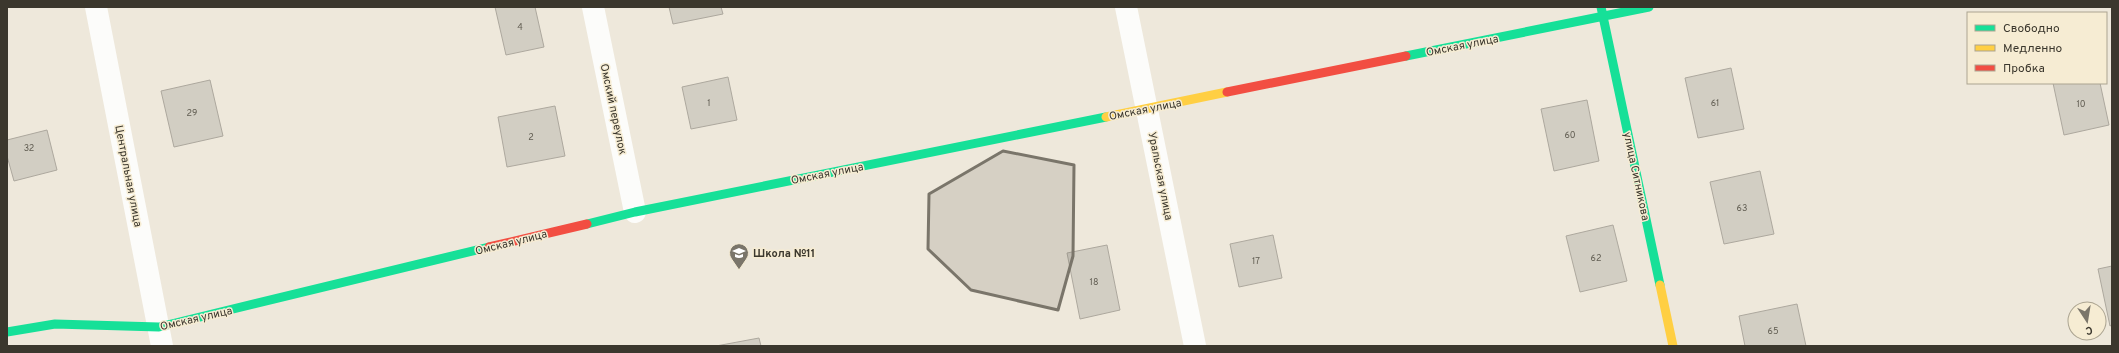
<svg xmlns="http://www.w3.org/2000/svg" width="2119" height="353" font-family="Overpass,sans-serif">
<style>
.building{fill:#d2cec3;stroke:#ada89e}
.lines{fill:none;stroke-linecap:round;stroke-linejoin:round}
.street{stroke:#fcfcfa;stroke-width:22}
.fast{stroke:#16e098;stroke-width:9}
.slow{stroke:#ffcf43;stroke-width:9}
.jam{stroke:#f24e42;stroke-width:9}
.marked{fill:#7a756a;fill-opacity:0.2;stroke:#7a756a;stroke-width:3;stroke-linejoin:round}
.labels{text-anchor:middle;stroke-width:3;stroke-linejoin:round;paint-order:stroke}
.number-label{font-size:9px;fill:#615d52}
.street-label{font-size:11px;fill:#3b372d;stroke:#f6ecd3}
.poi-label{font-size:11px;font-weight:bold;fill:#3b372d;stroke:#f6ecd3;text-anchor:start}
</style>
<rect width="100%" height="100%" fill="#eee8db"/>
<path class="building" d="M495,7h40l9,40 -38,8z
M669,7h52l2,7 -50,10z
M1731,68l13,61 -46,9 -13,-60z
M728,77l9,43 -46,9 -9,-42z
M210,80l13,56 -49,11 -13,-56z
M2053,83h47l9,42 -45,10z
M1587,100l12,61 -45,10 -13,-62z
M555,106l10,50 -58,11 -9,-50z
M47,130l10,40 -43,11 -7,-25v-16z
M1760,171l14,63 -50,10 -14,-62z
M1613,225l14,56 -47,11 -14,-56z
M1273,235l9,43 -43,9 -9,-43z
M1107,245l13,65 -40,9 -13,-66z
M2112,266v59l-2,1 -12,-57z
M1797,304l9,42h-61l-6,-30z
M759,338l2,8h-45z"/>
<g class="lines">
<path class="street" d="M96,7l66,339
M593,7l42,205
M1126,7l69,339"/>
<path class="fast" d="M1601,7l59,278
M1406,56l243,-49
M587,224l48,-12 471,-95
M7,332l48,-8 104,3 330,-80"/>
<path class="slow" d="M1106,117l121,-25
M1660,285l13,61"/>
<path class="jam" d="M1227,92l179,-36
M489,247l98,-23"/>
</g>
<path class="marked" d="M1003,151l71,14 -1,91 -15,54 -87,-20 -43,-41 1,-55z"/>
<defs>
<g id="school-pin" transform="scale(1)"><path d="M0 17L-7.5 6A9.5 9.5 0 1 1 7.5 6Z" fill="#7a756a" stroke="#f6ecd3"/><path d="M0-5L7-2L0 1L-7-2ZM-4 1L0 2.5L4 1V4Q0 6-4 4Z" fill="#fff"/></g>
</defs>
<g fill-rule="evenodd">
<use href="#school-pin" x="739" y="253"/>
</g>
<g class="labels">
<g class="number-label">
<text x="520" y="30">4</text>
<text x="709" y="106">1</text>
<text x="1715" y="106">61</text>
<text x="2081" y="107">10</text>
<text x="192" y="116">29</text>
<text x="1570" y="138">60</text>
<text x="531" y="140">2</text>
<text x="29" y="151">32</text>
<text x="1742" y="211">63</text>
<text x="1596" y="261">62</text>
<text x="1256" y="264">17</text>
<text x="1094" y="285">18</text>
<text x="1773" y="334">65</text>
</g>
<g class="street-label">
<text transform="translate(1462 45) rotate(-11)" y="4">Омская улица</text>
<text transform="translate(614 109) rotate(78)" y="4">Омский переулок</text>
<text transform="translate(1145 109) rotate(-11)" y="4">Омская улица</text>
<text transform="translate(827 173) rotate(-11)" y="4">Омская улица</text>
<text transform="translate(129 176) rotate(79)" y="4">Центральная улица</text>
<text transform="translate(1161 176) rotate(79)" y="4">Уральская улица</text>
<text transform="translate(1637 176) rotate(78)" y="4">улица Ситникова</text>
<text transform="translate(511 242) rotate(-14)" y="4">Омская улица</text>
<text transform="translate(196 318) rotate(-13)" y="4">Омская улица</text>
</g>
<g class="poi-label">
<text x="753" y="257">Школа №11</text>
</g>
</g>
<rect width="2119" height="353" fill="none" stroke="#3b372d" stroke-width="16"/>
<rect x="1967" y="12" width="140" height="72" fill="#f6ecd3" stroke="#aba491"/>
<rect x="1975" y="25" width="20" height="6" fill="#16e098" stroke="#aba491"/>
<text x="2003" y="32" font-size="12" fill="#3b372d">Свободно</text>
<rect x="1975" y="45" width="20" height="6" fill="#ffcf43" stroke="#aba491"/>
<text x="2003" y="52" font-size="12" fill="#3b372d">Медленно</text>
<rect x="1975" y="65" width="20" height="6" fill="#f24e42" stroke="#aba491"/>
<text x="2003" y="72" font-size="12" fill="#3b372d">Пробка</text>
<g transform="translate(2087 321) rotate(168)"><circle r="19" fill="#f6ecd3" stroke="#aba491"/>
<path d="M0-3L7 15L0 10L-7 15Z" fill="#7a756a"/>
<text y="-6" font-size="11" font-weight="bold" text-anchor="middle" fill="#3b372d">С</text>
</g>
</svg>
